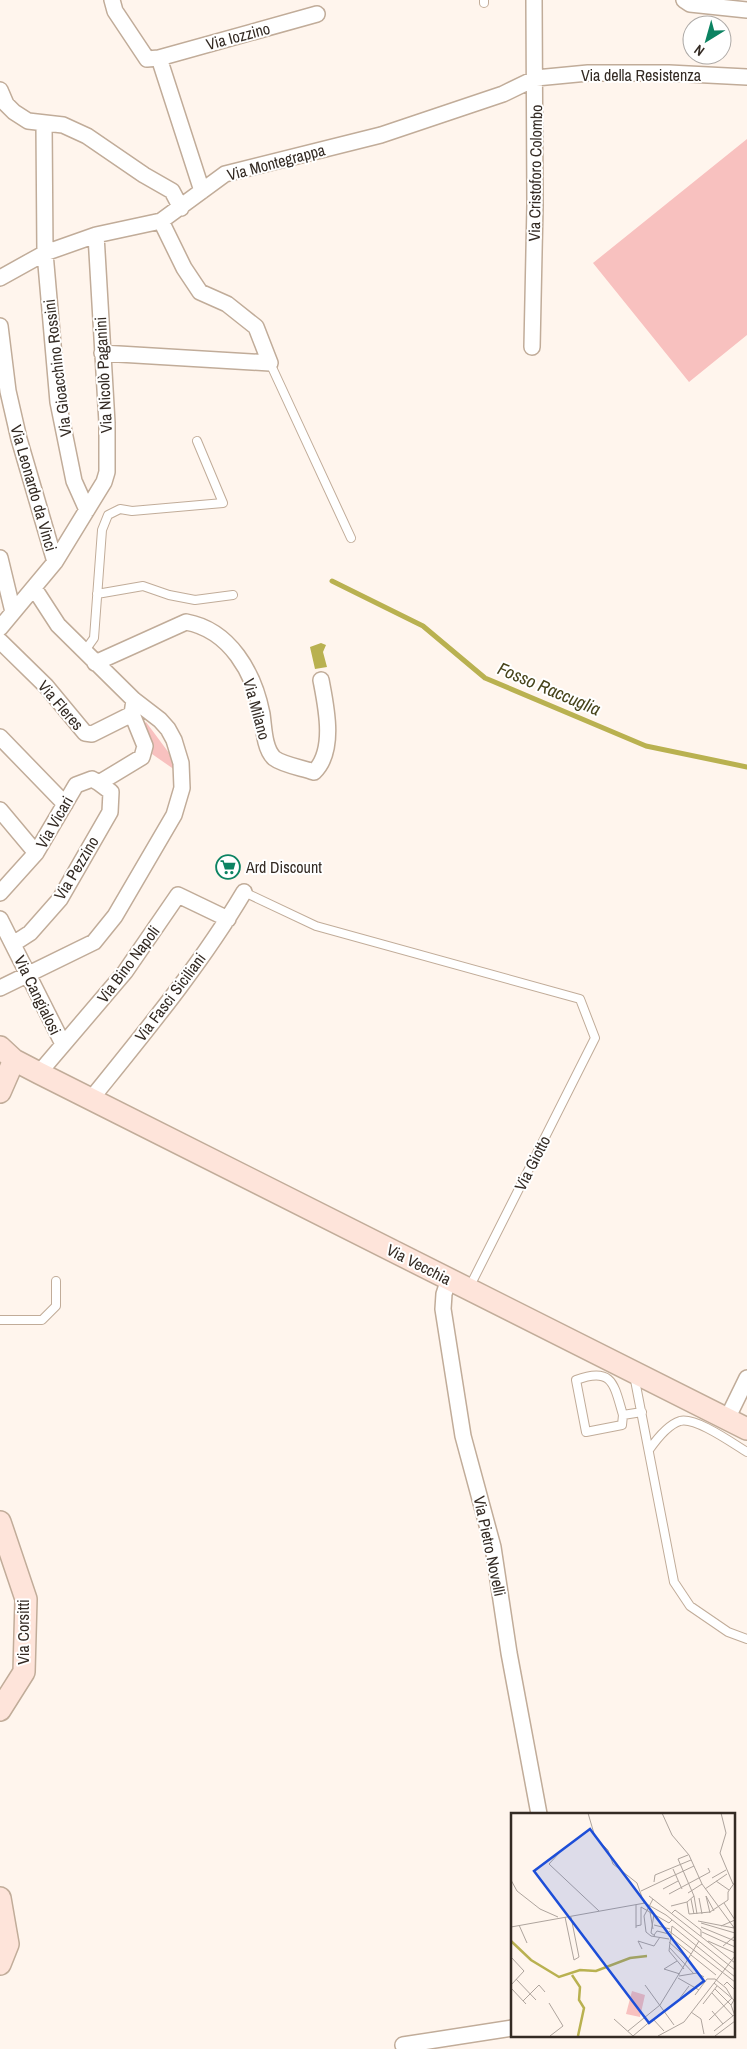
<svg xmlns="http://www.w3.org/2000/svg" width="747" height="2049" font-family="'Archivo Narrow',sans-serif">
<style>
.green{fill:#f8c1bf}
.water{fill:#b9b150}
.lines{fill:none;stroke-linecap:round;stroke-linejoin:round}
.stream{stroke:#b9b150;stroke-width:5}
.lane-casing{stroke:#c1ac99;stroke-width:10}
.street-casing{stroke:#c1ac99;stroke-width:18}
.secondary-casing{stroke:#c1ac99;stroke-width:24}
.lane{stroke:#fff;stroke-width:8}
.street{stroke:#fff;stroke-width:15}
.secondary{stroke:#fee4da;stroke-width:21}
.labels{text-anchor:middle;stroke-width:4;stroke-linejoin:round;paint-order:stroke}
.street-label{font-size:16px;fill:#342b24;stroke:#fff}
.poi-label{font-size:16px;fill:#342b24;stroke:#fff;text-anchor:start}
.water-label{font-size:18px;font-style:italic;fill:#46431a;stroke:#fff}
.inset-river{fill:none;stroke:#b9b150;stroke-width:2.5}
.inset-road{fill:none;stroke:#aea49d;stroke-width:1}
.view{fill:#1d4ed8;fill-opacity:0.15;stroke:#1d4ed8;stroke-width:2.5}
.inset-edge{fill:none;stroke:#342b24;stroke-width:2.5}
</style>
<rect width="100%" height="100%" fill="#fff5ed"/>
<path class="green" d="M747,139v196l-58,47 -96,-119z
M146,722l23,31 6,17 -23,-16 1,-7 -9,-23z"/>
<path class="water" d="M321,643l5,2 -3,7 4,15 -12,2 -5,-22z"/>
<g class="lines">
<path class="stream" d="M332,581l91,45 62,52 161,68 101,21"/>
<g class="lane-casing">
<path id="lane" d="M484,0v3
M270,363l81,175
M97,594l46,-8 26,9 26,5 38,-5
M84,652l10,-14 8,-108 6,-15 12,-6 12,2 91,-8 -26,-62
M244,892l72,34 264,73 15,39 -126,250
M0,1320h42l14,-14v-25
M634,1375l40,207 16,24 38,26 19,7
M623,1415c-9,-30 -10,-49 -47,-35l10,52 36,-7 1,-10 19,-3
M649,1450c7,-10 18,-25 31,-29 16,-4 52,22 67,31"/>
</g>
<g class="street-casing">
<path id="street" d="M112,0l3,11 32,48 12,-1 158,-44
M684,0l6,4 57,6
M159,58l43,133
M0,90l6,14 8,8 14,9 35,4 24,11 57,39 28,16 9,17
M44,124l1,129 13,149 16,79 13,29
M0,278l45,-25 51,-18 65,-14 64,-47 156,-39 122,-41 33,-16 52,-5h81l78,4
M0,326l8,65 11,48 36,123
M532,347l3,-142 -1,-205
M102,353l168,10 -14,-36 -29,-23 -27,-12 -16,-24 -23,-47
M0,558l13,54
M0,628l55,-66 49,-80 3,-10v-49l-11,-188
M0,641l46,45 39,47 7,1 40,-20
M95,663l91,-41c44,8 68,51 76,92 2,14 2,34 12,44 9,7 29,10 40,14 22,-21 12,-66 7,-92
M0,737l65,67
M0,810l36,43
M0,893l36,-40 40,-68 16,-6 7,4 43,-26 3,-11 -13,-32 2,-14
M0,919l63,125
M13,944l17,-11 30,-34 50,-87 1,-20 -12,-9
M0,988l94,-46 21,-26 59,-101 8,-27 -1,-25 -7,-23 -6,-11 -8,-9 -26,-20 -76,-75 -24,-37
M39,1073l86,-101 53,-77 50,24
M91,1099c54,-67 109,-133 153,-207
M449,1279l-5,15 -1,15 20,127 30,111 16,106 30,161
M727,1419l20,-41
M403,2045l109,-17"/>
</g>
<g class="secondary-casing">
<path id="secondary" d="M0,1047l14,13 25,13 708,356
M0,1092l14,-32
M0,1522l26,77 -2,73 -24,38
M0,1898l8,46 -8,20"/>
</g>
<use href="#lane" class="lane"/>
<use href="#street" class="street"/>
<use href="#secondary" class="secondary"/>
</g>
<defs>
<g id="supermarket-ring" transform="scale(1.25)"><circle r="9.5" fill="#fff" stroke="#0c8362" stroke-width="1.5"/><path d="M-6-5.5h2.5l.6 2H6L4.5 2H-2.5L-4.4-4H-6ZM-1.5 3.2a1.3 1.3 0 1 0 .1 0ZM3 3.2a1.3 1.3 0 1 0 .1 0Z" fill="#0c8362"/></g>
</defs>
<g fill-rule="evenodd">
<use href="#supermarket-ring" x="228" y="867"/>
</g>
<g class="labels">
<g class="street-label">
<text transform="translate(238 36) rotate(-15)" y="6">Via Iozzino</text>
<text x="641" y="81">Via della Resistenza</text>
<text transform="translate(276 162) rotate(-15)" y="6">Via Montegrappa</text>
<text transform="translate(535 173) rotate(-89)" y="6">Via Cristoforo Colombo</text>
<text transform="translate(57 368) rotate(-97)" y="6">Via Gioacchino Rossini</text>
<text transform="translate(103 375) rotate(-93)" y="6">Via Nicolò Paganini</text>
<text transform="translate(34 488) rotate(74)" y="6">Via Leonardo da Vinci</text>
<text transform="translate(61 705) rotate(49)" y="6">Via Fleres</text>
<text transform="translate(257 709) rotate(75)" y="6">Via Milano</text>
<text transform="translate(54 822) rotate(-60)" y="6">Via Vicari</text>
<text transform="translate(76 868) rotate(-59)" y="6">Via Pezzino</text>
<text transform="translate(128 964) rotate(-53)" y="6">Via Bino Napoli</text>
<text transform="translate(38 995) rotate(64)" y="6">Via Cangialosi</text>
<text transform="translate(170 997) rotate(-53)" y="6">Via Fasci Siciliani</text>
<text transform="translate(532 1163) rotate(-63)" y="6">Via Giotto</text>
<text transform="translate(419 1264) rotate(27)" y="6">Via Vecchia</text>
<text transform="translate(490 1546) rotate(78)" y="6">Via Pietro Novelli</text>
<text transform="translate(23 1632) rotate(-90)" y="6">Via Corsitti</text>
</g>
<g class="poi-label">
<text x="246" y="873">Ard Discount</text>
</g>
<g class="water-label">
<text transform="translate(549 689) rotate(23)" y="6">Fosso Raccuglia</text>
</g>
</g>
<g transform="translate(511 1813)">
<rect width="224" height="224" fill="#fff5ed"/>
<path d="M121,178l13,4 -5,22 -14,-3z" fill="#f8c1bf"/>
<path class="inset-river" d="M0,128l20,19 28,17 21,-7 16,1 34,-13 17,-2M61,162l8,12 -1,13 5,8 -6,28"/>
<path class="inset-road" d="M77,0l7,24 13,13 5,14 24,19 7,20M151,0l10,22 17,20 13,29 33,45M210,0l5,20 -6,20 13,31M49,39l-11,12 50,47M177,42l-10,4 16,37 3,18M162,56l9,20M201,65l14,-8M0,67l6,11 23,18 18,8M205,68l13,9M143,69l1,-7 36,-15M152,76l15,-8M194,76l22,-15M130,78l53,-25M177,80l14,-9M158,81l41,-22 -2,-4M138,83l86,67M183,83l-7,6 2,12 21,-2 18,-12v-8l7,-10M195,83l4,17M195,83l8,15M188,85l3,16M142,86l-9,17 2,16 5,4 18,3M180,86l3,15M213,90l11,17M125,92v23M160,93l16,-4M130,94l28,16 3,-3M139,99l3,17M161,100l3,-3 8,6 18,14v6M143,101l-3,19 4,3M54,104l9,43 5,-3 -8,-40M187,108l36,7M190,110l34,10M8,112l8,18M143,112l16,4M125,113l5,-1v-18M210,113l14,-6M0,114l134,-24 21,12 69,55M190,114l34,14M158,118l66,51M191,119l33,15M143,122l3,-4 12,3M158,123l22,18M197,128l27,12M158,129l20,18M212,133l12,-10M159,135l24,26M131,136l-4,-8 16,5 6,-9M180,142l25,20M0,144l13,14 -13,14M153,156l16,5M153,156l13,-8M173,156l-15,-18 3,-25 63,51M168,163l18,-3 7,4M167,165l21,12M5,166l20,21M203,170l20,17M134,172l29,40M213,172l3,-3 8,8M0,175l15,16M204,176l16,16M201,180l21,23M184,182l12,-16h8l11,9 6,10M169,185l9,-12M223,187l-3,5 4,11M12,188l16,-16 6,7M38,190l14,23 -13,10M192,191l14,-18M201,198l11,13M180,199l10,7 3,15M103,206l19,17 20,-17 11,12M198,207l23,-22M117,218l32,-26 39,-64M203,218l20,-16M147,223l26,-14 51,-66M204,223l20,-15"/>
<path class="view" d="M79,16l114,152 -55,42 -115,-152z"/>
<rect width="224" height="224" class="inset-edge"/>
</g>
<g transform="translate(707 40) rotate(217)"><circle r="24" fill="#ffffff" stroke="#aeaaa7"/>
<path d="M0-4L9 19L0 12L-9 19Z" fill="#0c8362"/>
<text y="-8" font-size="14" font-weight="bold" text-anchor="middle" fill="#342b24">N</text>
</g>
</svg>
